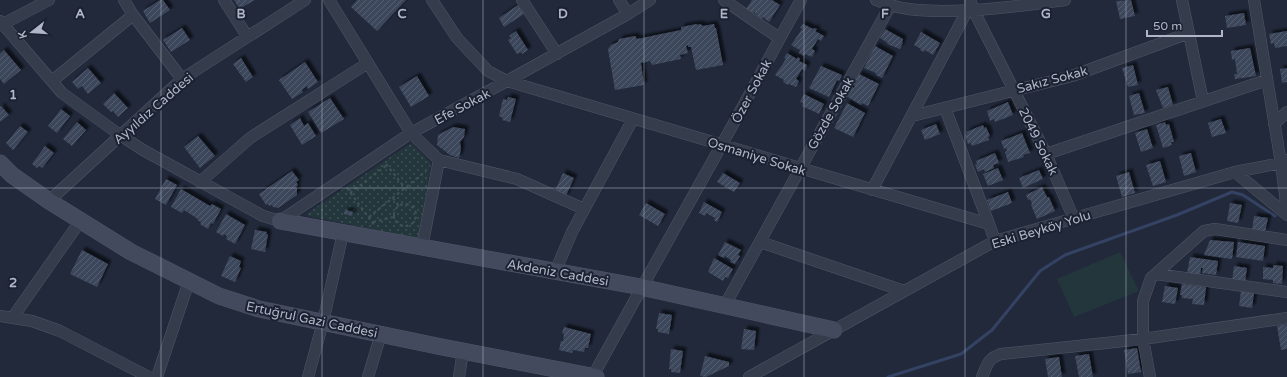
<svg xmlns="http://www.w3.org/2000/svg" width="1287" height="377" font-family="'Varela Round',sans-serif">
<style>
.grass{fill:#23363c}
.park{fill:url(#park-dots)}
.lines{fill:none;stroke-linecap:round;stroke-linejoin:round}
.stream{stroke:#344263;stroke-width:3}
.building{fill:url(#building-hatch);filter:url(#shadow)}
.minor-casing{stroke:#505666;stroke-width:12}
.secondary-casing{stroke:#505666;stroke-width:17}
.path{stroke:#3e5256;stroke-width:2;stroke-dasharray:3 3;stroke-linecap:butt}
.minor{stroke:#353c4b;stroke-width:11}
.secondary{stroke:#434a5e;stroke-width:16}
.grid{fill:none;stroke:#b0b6c7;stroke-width:1;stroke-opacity:0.55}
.labels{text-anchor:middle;stroke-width:4;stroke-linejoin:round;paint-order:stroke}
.street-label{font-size:13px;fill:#b0b6c7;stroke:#1a2130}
.grid-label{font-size:13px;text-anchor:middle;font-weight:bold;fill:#b0b6c7;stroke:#1a2130;stroke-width:4;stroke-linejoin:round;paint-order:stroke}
</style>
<defs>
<pattern id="park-dots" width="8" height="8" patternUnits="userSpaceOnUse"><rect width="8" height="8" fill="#23363c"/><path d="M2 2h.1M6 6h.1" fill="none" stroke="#405157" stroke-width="1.8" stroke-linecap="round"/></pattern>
<pattern id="building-hatch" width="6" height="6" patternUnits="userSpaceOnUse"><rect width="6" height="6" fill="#3d475b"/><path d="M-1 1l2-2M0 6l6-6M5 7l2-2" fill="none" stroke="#565f71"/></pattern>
<filter id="shadow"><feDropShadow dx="3.5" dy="-3.5" stdDeviation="1" flood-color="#0009"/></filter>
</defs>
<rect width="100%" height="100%" fill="#21293b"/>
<path class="grass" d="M1120,252l19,39 -65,26 -17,-38z"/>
<path class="park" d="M411,143l20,20 -12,73 -3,2 -108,-22 -2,-2z"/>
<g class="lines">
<path class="stream" d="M888,377l73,-23 31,-24 48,-59 25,-16 112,-40 55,-23 11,3 32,21"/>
</g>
<path class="building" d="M160,0h3l7,10 -20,13 -7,-12z
M234,0h21l-14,8 -1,-1 -1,1z
M357,0h49l-29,31 -26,-24z
M752,0h20l8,5 -11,17 -6,-5 -2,2 -7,-7 -1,2 -7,-5z
M1131,0l4,16 -15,3 -4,-18z
M518,5l6,9 -20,13 -5,-9z
M1244,13l2,12 -19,3 -2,-12z
M697,24v1l3,-1 3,2 11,-2 1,4h1l7,37 -27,5 -5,-23h-3v-2l-2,1 2,7 -8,2 1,4 -29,6 -2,-4 -9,2 3,22 -29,5 -7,-41 3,-4 7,-3 1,-3 16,-3 2,3 44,-9v-3z
M803,24l10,5 1,-1 3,1 -2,2 9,5 -3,5 -3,-2 -6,10 3,2 -3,6 -7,-3 -1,2 -5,-3 1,-3 -9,-5 11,-16 -2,-1z
M182,28l8,12 -19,12 -8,-12z
M885,29l18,10 -1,3h1l-3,7 -13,-5 1,-1 -8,-5z
M516,31l12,19 -6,4 -1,-2 -4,2 -9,-14 3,-2 -2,-2z
M1287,31v15l-12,2 -1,-5 -3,1 -2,-10z
M921,32l19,11 -7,12 -8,-5 -1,2 -4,-2 1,-1 -7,-4z
M875,46l18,10 -11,22 -6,-3v-2l-12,-5z
M1250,48l6,28 -21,3 -1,-5h3l-2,-15 -3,1 -1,-9z
M4,50l17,20 -17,14 -4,-5v-25z
M787,53l10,6 1,-2 2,2 -1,2 8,4 -2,6 -3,-2 -6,10 3,2 -3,6 -7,-3 -1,1 -5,-3 1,-2 -9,-5 11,-16 -2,-1z
M241,58l12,19 -7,5 -13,-18z
M305,62l13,20 -10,7 -1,-3 -5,4 1,2 -11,7 -13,-19z
M1133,65l5,20 -10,2 -6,-19z
M821,66l21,9 -3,6 -2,-1 -8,17 -20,-9z
M88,68l13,15 -13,11 -6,-8 -4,3 -6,-7z
M1287,68v14l-5,1 -2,-14z
M859,74l20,10 -11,22 -6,-3 -1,2 -15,-9 5,-10 3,2 1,-2 -2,-1z
M417,76l12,20 -18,11 -12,-20z
M1168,87l5,18 -10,3 -7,-18z
M114,93l14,15 -10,9 -5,-6 -2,1 -8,-8z
M1139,93l6,20 -11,2 -5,-19z
M804,94l20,10 -5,10 -17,-8 1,-3 -3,-1z
M508,97l8,2 -6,23 -8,-2 1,-2 -4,-2 4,-17 4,1z
M330,98l14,21 -23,14 -13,-21z
M1008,102l5,13 -18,7 -1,-3 -4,2 -3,-10z
M847,103l18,10 -12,24 -19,-9z
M1,106l8,9 -9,7v-15z
M61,109l9,7 -13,17 -9,-7z
M300,118l4,8 4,-3 8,13 -14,9 -12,-20z
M1221,119l5,14 -14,4 -4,-14z
M77,122l9,8 -14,16 -9,-7z
M1165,122l1,3 3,-1 5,18h-3l1,3 -9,3 -7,-23z
M936,124l4,10 -15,6 -4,-10z
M983,125l1,3 2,-1 4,9 -2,1 1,3 -17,6 -1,-3 -3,1 -3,-9 2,-1 -1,-2z
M20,126l8,6 -15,18 -7,-7z
M453,127l12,2 -1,8 -4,5 1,7 -2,9 -9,-3 -13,-10 1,-10z
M1147,129l6,19 -12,4 -6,-19z
M1022,133l8,20 -7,2 1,2 -16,5 -3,-10 2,-1 -1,-3 -2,1 -3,-8z
M198,136l17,20 -15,12 -16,-21z
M45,146l9,7 -12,15 -3,-2 -2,2 -5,-4z
M995,153l4,10 -6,2 1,3 -9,4 -1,-3 -6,3 -3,-7 2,-1 -1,-3z
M1191,153l5,19 -12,4 -5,-20z
M1160,161l6,21 -13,4 -7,-21z
M998,168l5,12 -15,6 -5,-12z
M1039,170l4,9 -20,9 -4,-10z
M292,171l7,9 -3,2 2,3 -2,2 1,2v6l-19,13 -5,-1 -1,-2 -3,1 -1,-2 -2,1 -7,-11z
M1129,172l6,21 -13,4 -6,-21z
M563,173l11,5 -9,20 -11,-5z
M723,173l17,10 -6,9 -17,-10z
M166,179l11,6 -11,20 -11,-6z
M1042,187l5,10h2l6,14 -18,8 -6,-14 1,-1 -2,-5 -2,1 -2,-5z
M181,189l29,17 2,-2 9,5 -8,15 -2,-1 -3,6 -8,-5 1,-2 -4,-2 1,-1 -14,-9 -2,3 -11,-6z
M1008,192l4,11 -21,8 -4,-11z
M704,202l18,10 -5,10 -3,-2 1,-2 -9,-5 -1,3 -6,-3z
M646,203l19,11 -7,12 -19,-11z
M1230,203l12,2 -4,18 -11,-2z
M345,210l8,2 -1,4 -8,-2z
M226,214l19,11 -10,19 -9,-5 1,-3 -3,-2 -1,2 -7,-4z
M1254,216l14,2 -3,14 -13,-2z
M255,230l12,2 -1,2h2l-3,18 -14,-3z
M1210,240l24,2 -2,17 -28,-4z
M725,242l16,8 -3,5 2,1 -5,8 -5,-2 1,-2 -6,-4 -1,2 -6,-3z
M1238,242l27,4 -2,15 -27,-4z
M82,250l26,14 -11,23 -27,-13z
M230,256l11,5 -2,6 2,1 -6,14 -14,-6z
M1190,257l28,4 -2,14 -14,-2 1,-5h-2l-1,7 -13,-1z
M714,258l19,11 -5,9 -3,-1 -2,4 -15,-9z
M1273,265l10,1 -1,18 -9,-1v-3l-10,-1v-12l10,1z
M1234,266l13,2 -2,14 -13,-1z
M1182,284l24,3 -2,18 -12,-1 1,-5 -11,-1v-3h-2z
M1165,286l13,2 -3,16 -13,-2z
M1241,291l13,2 -2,15 -13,-2z
M659,313l13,2 -3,19 -11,-2v-3h-2z
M1287,324v25l-6,1 -4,-24z
M564,327l27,7 -3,14h-3l-1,4 -11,-2 -1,3 -13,-3 2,-9h2l1,-7 -2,-1z
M744,329l12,2 -2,19 -13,-1z
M1137,348l4,24 -13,2 -4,-24z
M671,349l12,2 -3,22 -9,-1v-3h-2z
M1089,354l4,23h-14l-4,-21z
M705,356l24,6v4l-23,11 -6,-1z
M1059,357l3,20h-14l-3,-18z"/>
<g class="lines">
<g class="minor-casing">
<path id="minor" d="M124,0l9,15 49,64
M224,0l23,36
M329,0l82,133 28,27 -17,87
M432,0l25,38 31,33 19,10 482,143 6,17
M522,0l35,54
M619,0l9,14
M724,0l55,38
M876,0c24,10 44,11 69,11 40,0 80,-6 120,-11
M970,0l4,11 72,143 28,65
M1182,0l21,101
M1254,0l27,163 6,48
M0,21l62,72 58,42 23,15 120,66 17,5 131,-88 96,-52 121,-67 22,-14
M3,24l46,-24
M52,81l81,-66
M945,108l44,116
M912,116l160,-40 117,-43
M1274,124l13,-12
M1046,154l221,-74
M439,160l78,19 67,30
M1235,172l52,43
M200,182l50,-44 118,-75
M872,190l95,-179
M49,201l133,-122 123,-79
M760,242l144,49
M555,272l17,-40 61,-113
M1156,274l131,18
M725,305l165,-299 -2,-6
M0,316l32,5 28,10 89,46
M13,317l68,-97
M593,376c42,-77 85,-153 128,-230 27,-48 53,-98 80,-146
M157,377l32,-96
M308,377l15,-55 20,-89
M368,377l13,-43
M459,377l4,-26
M749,377l246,-136 240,-69 46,-9 6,-3
M982,377c5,-12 6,-19 19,-23l142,-15 144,-21
M1150,377l-7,-38v-38l8,-23 53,-47 11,-2 72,11"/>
</g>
<g class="secondary-casing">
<path id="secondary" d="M0,163l12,12 37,26 82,51 88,44 40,13 183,38 154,30
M280,221l361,66 193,43"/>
</g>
<path class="path" d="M386,164l19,24
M347,188l27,37
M350,193l37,-28
M393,198l6,8
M394 215a11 11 0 1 1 22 0a11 11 0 1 1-22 0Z
M369,217l57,-46
M373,222l21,-5"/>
<use href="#minor" class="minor"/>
<use href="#secondary" class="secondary"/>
</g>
<path class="grid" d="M161,0v377M322,0v377M483,0v377M644,0v377M804,0v377M965,0v377M1126,0v377M0,188h1287"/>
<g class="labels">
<g class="street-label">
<text transform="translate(1052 79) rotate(-15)" y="5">Sakız Sokak</text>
<text transform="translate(751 91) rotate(-62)" y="5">Özer Sokak</text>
<text transform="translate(462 106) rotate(-28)" y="5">Efe Sokak</text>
<text transform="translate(153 108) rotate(-41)" y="5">Ayyıldız Caddesi</text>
<text transform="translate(830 113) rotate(-61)" y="5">Gözde Sokak</text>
<text transform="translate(1039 141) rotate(64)" y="5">2049 Sokak</text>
<text transform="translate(757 156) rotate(17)" y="5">Osmaniye Sokak</text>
<text transform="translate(1041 229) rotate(-17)" y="5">Eski Beyköy Yolu</text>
<text transform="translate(558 272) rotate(10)" y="5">Akdeniz Caddesi</text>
<text transform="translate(312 319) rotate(12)" y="5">Ertuğrul Gazi Caddesi</text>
</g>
</g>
<g class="grid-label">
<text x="80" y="18">A</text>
<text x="241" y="18">B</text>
<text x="402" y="18">C</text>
<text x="563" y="18">D</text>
<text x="724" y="18">E</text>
<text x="885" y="18">F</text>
<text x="1046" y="18">G</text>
<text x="13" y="99">1</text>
<text x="13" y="287">2</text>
</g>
<g transform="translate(32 32) rotate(253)" stroke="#1a2130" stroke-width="3" paint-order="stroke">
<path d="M0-3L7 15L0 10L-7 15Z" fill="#b0b6c7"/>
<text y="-6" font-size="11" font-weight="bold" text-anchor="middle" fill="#b0b6c7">K</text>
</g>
<path d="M1147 30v6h75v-6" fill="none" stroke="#b0b6c7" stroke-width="2"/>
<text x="1153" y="30" font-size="12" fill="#b0b6c7" stroke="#1a2130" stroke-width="3" paint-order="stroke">50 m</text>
</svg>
